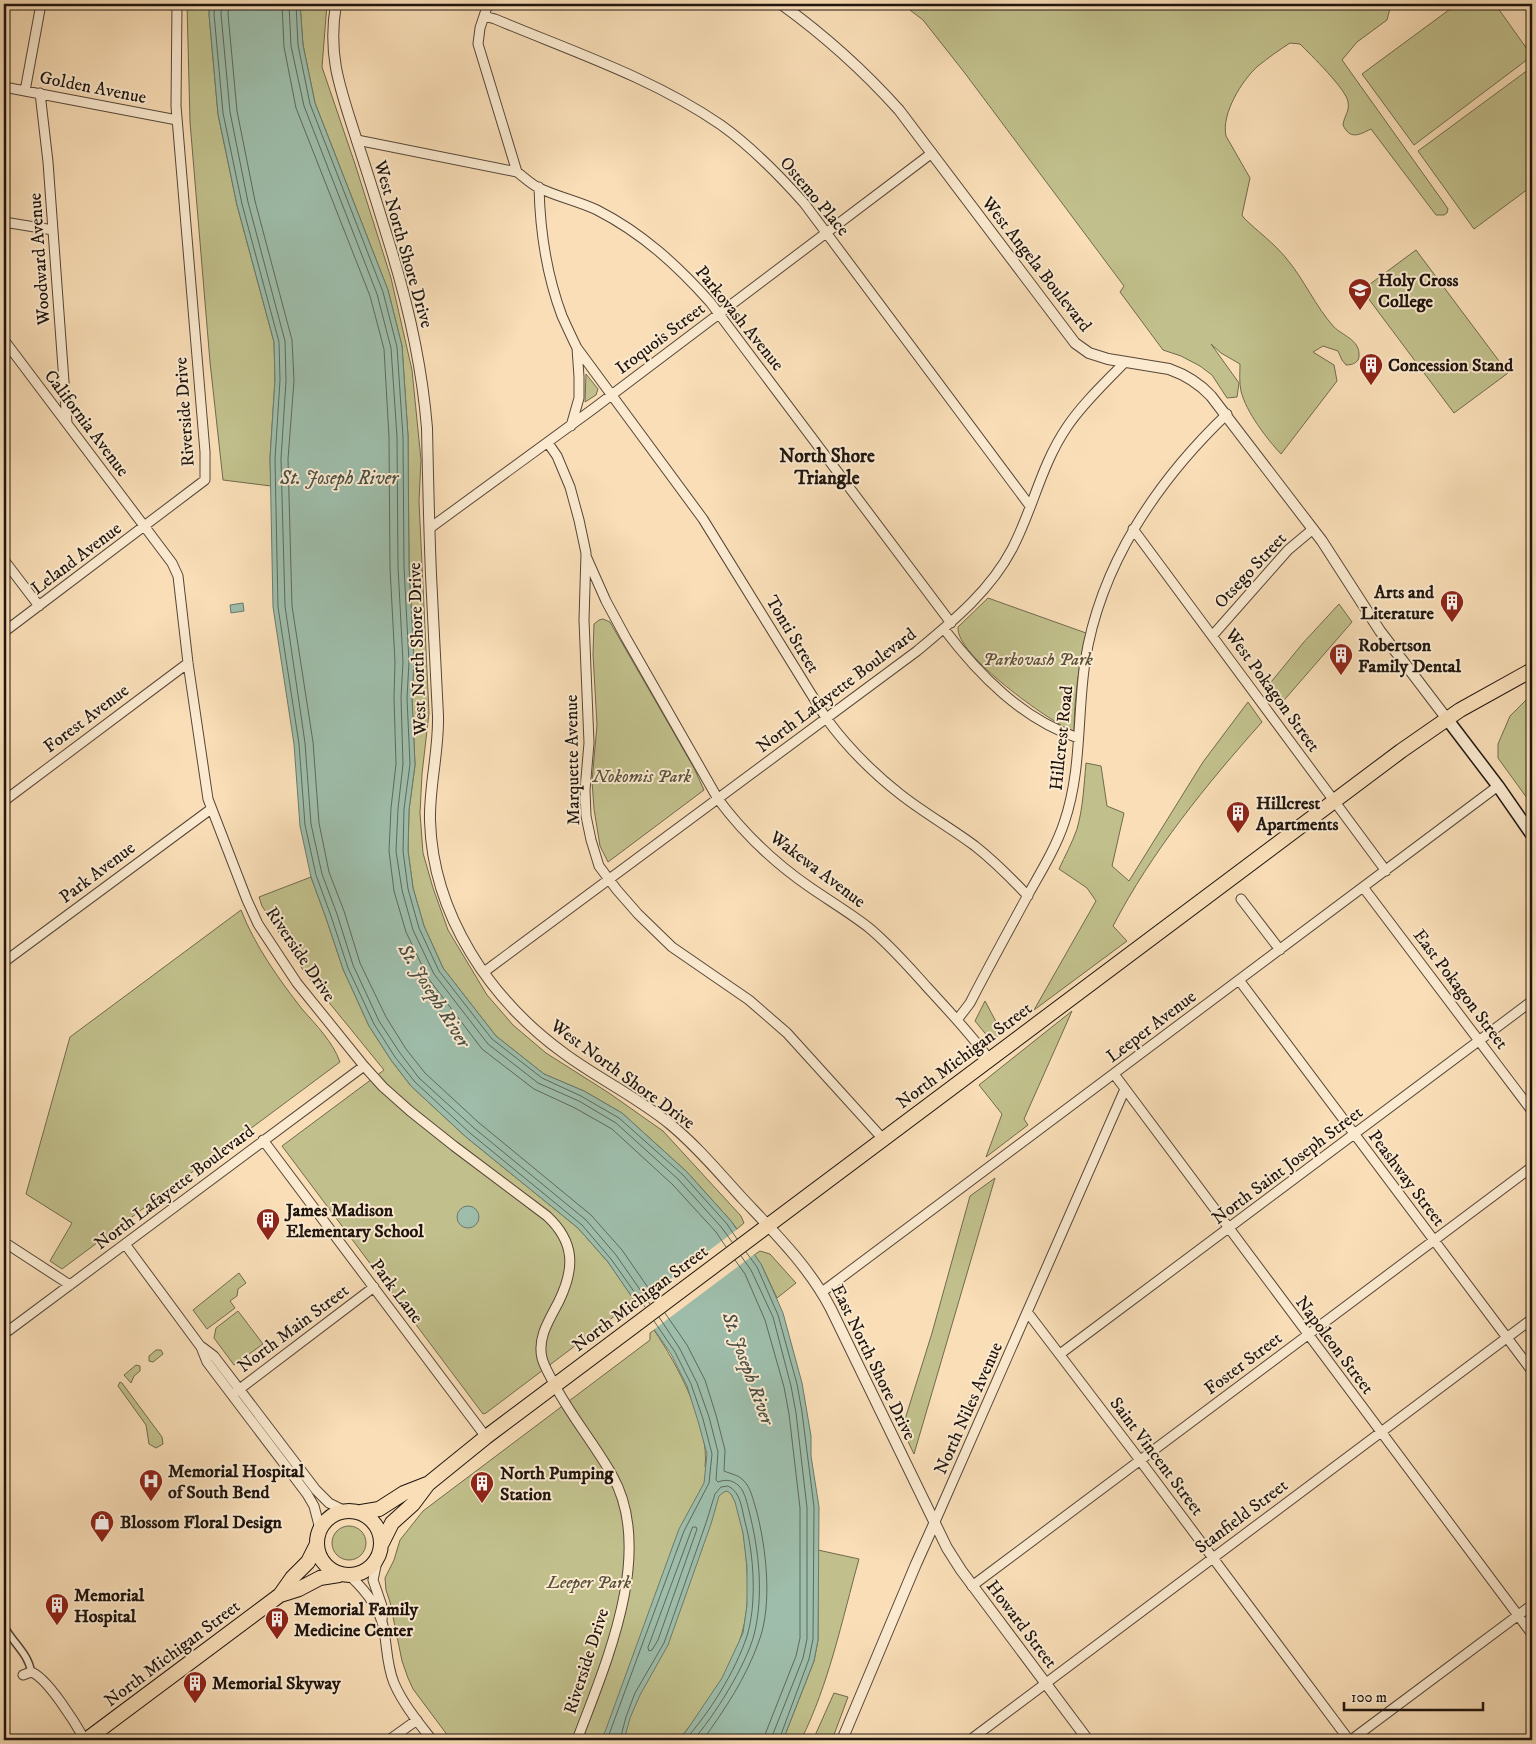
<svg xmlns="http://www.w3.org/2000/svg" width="1536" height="1744" font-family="'IM FELL DW Pica',serif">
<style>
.green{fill:#c1c08c;stroke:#706a4e}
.water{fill:#9ebdaa;stroke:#6b7a6c}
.pier{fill:#f9deb7}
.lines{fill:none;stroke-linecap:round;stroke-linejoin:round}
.shore{stroke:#5e695c;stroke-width:1}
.pedestrian-casing{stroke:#564739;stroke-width:9}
.minor-casing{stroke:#564739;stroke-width:11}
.tertiary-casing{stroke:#564739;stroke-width:12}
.secondary-casing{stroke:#1f150f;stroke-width:14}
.primary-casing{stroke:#1f150f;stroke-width:16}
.pedestrian{stroke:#fbead0;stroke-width:6}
.minor{stroke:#fbead0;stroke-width:9}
.tertiary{stroke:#fbead0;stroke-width:10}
.secondary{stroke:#fbead0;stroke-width:11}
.primary{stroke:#f9deb7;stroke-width:14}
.labels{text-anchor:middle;stroke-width:4;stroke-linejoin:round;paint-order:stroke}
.street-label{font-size:18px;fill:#1f150f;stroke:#fbead0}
.poi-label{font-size:18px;font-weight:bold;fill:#1f150f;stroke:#fbead0;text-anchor:start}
.park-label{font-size:18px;font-style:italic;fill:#58513b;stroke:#fbead0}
.neighbourhood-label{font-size:19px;font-weight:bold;fill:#1f150f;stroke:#fbead0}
.water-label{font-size:19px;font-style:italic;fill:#4b5045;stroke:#fbead0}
</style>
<rect width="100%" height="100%" fill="#f9deb7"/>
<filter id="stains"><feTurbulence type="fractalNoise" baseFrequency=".004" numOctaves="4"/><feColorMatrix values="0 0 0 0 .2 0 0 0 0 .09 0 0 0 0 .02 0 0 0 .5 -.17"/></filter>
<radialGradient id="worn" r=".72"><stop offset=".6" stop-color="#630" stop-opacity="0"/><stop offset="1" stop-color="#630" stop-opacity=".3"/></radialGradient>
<path class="green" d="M187,4h23l-1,10 9,100 19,91 37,137 1,38 -5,78 1,28 -48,-6 -13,-118 -20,-240z
M300,4h27l-5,63 33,97 36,114 21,92 9,90 -2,41 10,212 -7,61 -2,39 3,40 10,35 15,42 39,65 26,30 33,28 63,40 54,38 78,85 3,7 -7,6 -6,-8 -44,-49 -65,-59 -38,-22 -40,-17 -48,-38 -53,-68 -19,-42 -11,-38 -5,-37 1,-41 6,-45 -3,-67 2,-36 -5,-95 -1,-131 -6,-90 -14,-56 -73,-187 -12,-58z
M902,4h489l-4,16 -30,22 -15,18 102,143 4,6 -1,4 -3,2h-8l-65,-86c-12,6 -21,11 -28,-4 1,-9 7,-14 5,-23 -1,-12 -38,-48 -48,-58l-10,-1c-11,7 -22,15 -32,23 -16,14 -37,48 -32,70l24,42 -8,37 2,3c13,13 30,25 42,40 18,21 29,48 48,69 8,8 25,13 25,27 1,8 -6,11 -13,11l-4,-5 -4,-9 -15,-5 -10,6 21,13 3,16 -56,73c-14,-15 -35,-42 -40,-63 -2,-9 -1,-18 -1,-27l-19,-11 -10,-9 28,39 -2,14 -10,1 -15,-23 -12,-9 -19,-10 -18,-6 -43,-58 4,-6 -160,-214 -41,-52z
M1457,4h38l37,52 -118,89 -52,-71z
M1532,67v119l-58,43 -56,-78z
M1416,250l92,123 -54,40 -92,-123z
M586,374l12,15 -2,6 -11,7z
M988,598l98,35c-7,33 -12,65 -12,99 -25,-11 -119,-77 -116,-105z
M1339,604l13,18 -73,84 -12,-19 36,-44z
M603,619l7,3 84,146 10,22 -96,72 -8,-16 -6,-37 -2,-28 5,-56 -4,-71 1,-30 5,-4z
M1532,694v111l-34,-47v-14l12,-28z
M1248,702l14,20c-56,63 -110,129 -149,204l14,15 -93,69 62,-109 -9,-13 -28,-19c6,-13 13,-26 18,-40 6,-21 7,-44 9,-66l15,3 6,40 17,7 -12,53 17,15 74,-119z
M311,877l15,41 17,51 26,57 22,34 20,26 55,51 112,91 30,34 29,42 -5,5h-8l-138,104 -3,1 -201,-268 102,-76 -79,-97 -43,-67 -3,-9z
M241,910c14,36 37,68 61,99 14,16 31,33 38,53l-278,207 -12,-8 22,-38 -46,-29 44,-157z
M985,1001l17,32 -9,6 -4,-1 -14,-17z
M1072,1011l-48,108 4,6 -42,32 16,-43 -23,-29z
M995,1178l-81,276 -12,-25 30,-96 38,-137z
M760,1251l10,3 26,29 -19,15 -16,-34 -7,-9z
M239,1273l7,10 -8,6 -1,7 -7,5 5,7 -28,21 -14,-19z
M238,1311l25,33 -29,21 -20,-27 2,-10z
M654,1330c23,34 56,95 51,137 9,9 21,18 27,28 8,14 11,35 13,51 3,28 5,60 -3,87 -10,37 -39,79 -64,107h-227l-38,-51 -5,-11 -6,-17 -12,-59 -4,-12 -1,-12 9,-18 6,-20 23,-29 227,-171v-7z
M156,1350h5l2,4 -10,8 -4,-1v-5z
M136,1365l4,1v5l-6,5 -3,7 -7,-8z
M120,1382l2,1 40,54 1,7 -7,4 -7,-4 -3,-19 -28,-39z
M332 1543a17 17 0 1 1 34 0a17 17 0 1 1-34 0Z
M818,1550l41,9c-17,61 -30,125 -58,181h-18l31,-79 4,-21z
M834,1693l14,4 -16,43h-19z"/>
<path class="water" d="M210,4h90l3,41 12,58 73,187 14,56 6,90 1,131 5,95 -2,36 3,67 -6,45 -1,41 5,37 11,38 19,42 53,68 48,38 40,17 38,22 65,59 44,49 30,43 11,24 11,25 19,70 9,53v20l8,51 -1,133 -4,21 -31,79h-105l9,-10 35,-52 21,-45 4,-28v-38l-4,-34 -8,-31 -4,-8 -4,-3 -3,1 -5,4 -8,28 -43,121 -28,50 -10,23 -6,22h-22l77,-211 25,-46 3,-29 -9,-33 -11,-35 -16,-32 -63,-92 -30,-34 -112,-91 -55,-51 -20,-26 -22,-34 -26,-57 -17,-51 -15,-41 -11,-51 -6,-82 -21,-137 -3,-149 5,-78 -1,-38 -37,-137 -19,-91 -9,-100z
M243,603l1,8 -13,2 -1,-8z
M457 1217a11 11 0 1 1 22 0a11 11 0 1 1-22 0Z"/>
<path class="pier" d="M739,1228l17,25 -104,78 -17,-25z"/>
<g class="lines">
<path class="shore" d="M215,4l-1,10 9,99 19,91 37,138 1,38 -5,79 3,148 21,137 6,81 11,50 15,41 17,52 26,56 21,33 20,25 55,51 112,92 29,34 34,48
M222,4l-1,10 9,98 18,90 37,139 1,40 -5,78 4,147 20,137 6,81 11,50 15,40 16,51 26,56 21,32 19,25 55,50 112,92 30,35 34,49
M229,4l-1,10 9,97 18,90 37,139 2,41 -6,78 4,147 21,136 6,81 10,49 15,39 16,52 26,54 20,32 19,24 53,49 113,93 31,35 34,49
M282,4l2,43 12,61 74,188 14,53 5,88 1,131 5,94 -1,36 2,66 -5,44 -2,43 5,40 12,41 22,46 54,71 52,40 41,19 37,21 61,56 43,47 10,15
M289,4l2,42 13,60 73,188 14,54 6,89 1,130 5,95 -2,36 2,66 -5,45 -2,42 6,39 11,40 21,44 54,70 50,39 41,18 37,22 63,57 43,48 10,14
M296,4l2,41 12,59 73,188 14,55 6,90 1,130 5,95 -2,36 3,66 -6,45 -1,42 5,38 11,39 20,43 53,68 50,39 39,18 38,22 64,57 44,49 10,15
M746,1252l11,15 21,48 19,69 5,28 12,95 -1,132 -4,20 -30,81
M741,1256l10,14 22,47 18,69 5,27 11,95v131l-4,19 -30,76 -1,6
M735,1260l10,14 20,46 19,67 5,27 11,94v130l-4,18 -30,76 -1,8
M665,1313l22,32 18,35 11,35 9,35 -1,21c7,3 15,4 20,10 7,7 9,19 12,28 10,37 17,95 3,132 -13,37 -34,68 -56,99
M659,1317l21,32 17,34 12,34 9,35 -2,28 2,2c8,-3 15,-2 21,4 6,6 8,17 10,25 10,39 15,84 5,124 -8,30 -40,82 -61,105
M693,1527h3l1,2 -39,111 -6,10 -3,1 -1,-3z
M607,1740l77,-209 25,-48 3,-29 -9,-35 -12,-35 -16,-32 -21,-31
M620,1740l6,-23 9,-24 29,-50 42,-120 9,-29 6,-7 7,-1c13,6 14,24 17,36 9,32 12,82 2,114 -12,36 -37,76 -62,104"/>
<g class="pedestrian-casing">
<path id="pedestrian" d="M4,1626c8,16 25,28 27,46"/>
</g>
<g class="minor-casing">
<path id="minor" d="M488,4l-8,24 -2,16 39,128
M484,16l11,3c76,32 158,59 226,106 31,22 58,50 83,78l226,303
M4,87l173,33
M25,91l16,-87
M40,93l8,69 19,261
M357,140l160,32c7,5 14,12 22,16 19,9 39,13 58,22 45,23 80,55 113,92l241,321
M539,187c1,44 8,89 23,129 5,11 10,22 15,32l126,171 123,199c21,29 46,54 74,76 24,19 51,34 75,52 19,15 36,32 53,50
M4,222l49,8
M4,340l168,223 6,13 10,87 20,136 39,101 11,24 39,59 67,83 19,21 27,24 44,35 93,70c28,26 28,52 12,85 -9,18 -22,36 -17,57 2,8 7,16 11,24 17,33 41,61 59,93 44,77 -7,190 -35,265
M571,426l8,-28v-21l-2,-29
M548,443l9,13 13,31 9,33 7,33 -2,67 5,123 -4,47 1,26 5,24 8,26 18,24 21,24 34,33 77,53 38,33 96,106
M430,528l163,-119 339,-256
M1133,529l253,342
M586,556l20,45 20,37 92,161c26,35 58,65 93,89 19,13 39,25 57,39 22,18 40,39 59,60 21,23 43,46 62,72
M4,560l35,46
M944,629c35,46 78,90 134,109
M4,632l201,-152v-28l-29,-346 1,-102
M1213,635l75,-85 25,-21
M4,801l184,-138
M1363,887l169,224
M1241,899l39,51
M4,962l207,-153
M484,972l433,-321c36,-30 73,-60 95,-102 21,-40 29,-84 55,-122 16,-24 38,-44 58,-65
M1239,980l293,391
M957,1020l13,-17c19,-37 39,-73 59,-110 13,-23 27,-46 35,-70 18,-52 13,-107 21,-161 15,-97 72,-181 142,-248
M1114,1074l418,560
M263,1140l223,297
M4,1242l66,43
M125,1244l76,103 6,15 100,132 7,12 6,23
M822,1292l676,-506
M1028,1313l105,138 216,289
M4,1334l360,-268
M202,1347l12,9 102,134 13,13 16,8
M1060,1354l472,-353
M237,1391l137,-104
M934,1524l191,-435
M377,1561l-4,19 10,29 -1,11
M350,1576c15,14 30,32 34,54 3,18 3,36 10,53 9,21 24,39 38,57
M972,1586l560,-419
M23,1675l8,-3c16,5 45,52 54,68
M389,1740l28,-20
M970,1740l562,-421
M1351,1740l181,-135"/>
</g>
<g class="tertiary-casing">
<path id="tertiary" d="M336,4c-9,54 5,86 21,137 12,36 23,72 34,108 18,59 31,118 36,179 1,49 2,98 4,147 2,47 5,94 7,141 1,35 -9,70 -8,105 3,94 60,179 135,233 34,25 72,43 105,70 27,22 50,50 73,75 32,34 67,69 88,110l116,239 14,22 127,170
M781,4c43,31 82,66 118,106l176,233 14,10 19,6 61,10c17,6 30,14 42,27l111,145 58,90 67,88
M842,1740l74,-176 18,-40"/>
</g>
<g class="secondary-casing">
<path id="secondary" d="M1447,719l51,67 34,49"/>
</g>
<g class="primary-casing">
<path id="primary" d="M317 1543a32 32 0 1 1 64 0a32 32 0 1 1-64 0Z
M361,1512l18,-3 25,-16 23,-9
M382,1543l10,-20 21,-19 15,-20 58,-47 915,-686 59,-41 72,-40
M280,1595l19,-6 21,-11 19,-3
M86,1740l194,-145 12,-17 16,-16 8,-16"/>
</g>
<use href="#pedestrian" class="pedestrian"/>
<use href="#minor" class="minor"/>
<use href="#tertiary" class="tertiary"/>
<use href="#secondary" class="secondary"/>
<use href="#primary" class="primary"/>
</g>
<defs>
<g id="university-pin" transform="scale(1.25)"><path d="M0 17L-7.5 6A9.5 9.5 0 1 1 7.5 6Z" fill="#8f2418" stroke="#fbead0"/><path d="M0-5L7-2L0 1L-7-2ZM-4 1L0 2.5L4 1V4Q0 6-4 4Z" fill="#fff"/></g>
<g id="building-pin" transform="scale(1.25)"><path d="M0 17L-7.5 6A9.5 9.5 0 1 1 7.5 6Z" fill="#8f2418" stroke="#fbead0"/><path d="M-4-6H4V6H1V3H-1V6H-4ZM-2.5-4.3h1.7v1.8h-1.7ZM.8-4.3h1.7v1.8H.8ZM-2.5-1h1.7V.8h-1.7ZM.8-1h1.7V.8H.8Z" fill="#fff"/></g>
<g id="hospital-pin" transform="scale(1.25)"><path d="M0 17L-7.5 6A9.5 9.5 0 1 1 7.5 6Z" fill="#8f2418" stroke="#fbead0"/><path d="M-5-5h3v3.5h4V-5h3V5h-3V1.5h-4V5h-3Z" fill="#fff"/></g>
<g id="shop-pin" transform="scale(1.25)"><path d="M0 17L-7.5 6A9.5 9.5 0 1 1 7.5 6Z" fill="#8f2418" stroke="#fbead0"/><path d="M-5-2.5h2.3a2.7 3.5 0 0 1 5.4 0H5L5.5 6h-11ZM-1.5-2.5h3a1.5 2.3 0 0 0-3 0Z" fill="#fff"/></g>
</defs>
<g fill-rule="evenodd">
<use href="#university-pin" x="1360" y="290"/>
<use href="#building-pin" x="1371" y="365"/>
<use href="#building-pin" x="1452" y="602"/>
<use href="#building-pin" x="1341" y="655"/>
<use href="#building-pin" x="1238" y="813"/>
<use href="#building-pin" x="268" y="1220"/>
<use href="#hospital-pin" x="151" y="1481"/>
<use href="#building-pin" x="482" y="1483"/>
<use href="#shop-pin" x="102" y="1522"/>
<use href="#building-pin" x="57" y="1605"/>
<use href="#building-pin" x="277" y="1619"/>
<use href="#building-pin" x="195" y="1683"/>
</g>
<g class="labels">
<g class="street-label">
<text transform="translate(93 87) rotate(11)" y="6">Golden Avenue</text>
<text transform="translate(815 196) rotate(50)" y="6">Ostemo Place</text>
<text transform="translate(404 244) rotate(74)" y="6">West North Shore Drive</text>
<text transform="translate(39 259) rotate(-94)" y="6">Woodward Avenue</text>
<text transform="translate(1037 264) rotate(52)" y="6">West Angela Boulevard</text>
<text transform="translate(740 318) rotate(51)" y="6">Parkovash Avenue</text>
<text transform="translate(660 338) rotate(-37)" y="6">Iroquois Street</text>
<text transform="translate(184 412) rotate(-94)" y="6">Riverside Drive</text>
<text transform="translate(87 423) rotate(53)" y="6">California Avenue</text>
<text transform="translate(76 558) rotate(-37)" y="6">Leland Avenue</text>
<text transform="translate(1250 570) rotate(-47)" y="6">Otsego Street</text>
<text transform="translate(793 634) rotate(59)" y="6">Tonti Street</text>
<text transform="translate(417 649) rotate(-92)" y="6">West North Shore Drive</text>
<text transform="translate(836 690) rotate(-37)" y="6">North Lafayette Boulevard</text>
<text transform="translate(1273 690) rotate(54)" y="6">West Pokagon Street</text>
<text transform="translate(86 718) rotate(-37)" y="6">Forest Avenue</text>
<text transform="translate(1061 738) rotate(-84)" y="6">Hillcrest Road</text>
<text transform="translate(572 760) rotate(-91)" y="6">Marquette Avenue</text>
<text transform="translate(818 869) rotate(37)" y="6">Wakewa Avenue</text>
<text transform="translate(97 872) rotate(-37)" y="6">Park Avenue</text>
<text transform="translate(301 954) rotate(56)" y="6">Riverside Drive</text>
<text transform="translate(1461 989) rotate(53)" y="6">East Pokagon Street</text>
<text transform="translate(1151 1026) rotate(-37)" y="6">Leeper Avenue</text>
<text transform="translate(964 1055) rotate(-37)" y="6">North Michigan Street</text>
<text transform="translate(623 1074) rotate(36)" y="6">West North Shore Drive</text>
<text transform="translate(1287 1165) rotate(-37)" y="6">North Saint Joseph Street</text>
<text transform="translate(1407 1178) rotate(53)" y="6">Peashway Street</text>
<text transform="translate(174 1187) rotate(-37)" y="6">North Lafayette Boulevard</text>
<text transform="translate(397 1291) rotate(53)" y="6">Park Lane</text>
<text transform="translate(640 1298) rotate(-37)" y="6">North Michigan Street</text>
<text transform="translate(293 1328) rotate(-37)" y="6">North Main Street</text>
<text transform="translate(1335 1345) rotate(53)" y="6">Napoleon Street</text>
<text transform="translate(874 1362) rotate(64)" y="6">East North Shore Drive</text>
<text transform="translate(1243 1363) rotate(-37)" y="6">Foster Street</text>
<text transform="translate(968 1408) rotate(-66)" y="6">North Niles Avenue</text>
<text transform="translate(1157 1456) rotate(53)" y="6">Saint Vincent Street</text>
<text transform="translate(1241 1516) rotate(-37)" y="6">Stanfield Street</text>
<text transform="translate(1022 1624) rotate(53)" y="6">Howard Street</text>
<text transform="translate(172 1653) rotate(-37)" y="6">North Michigan Street</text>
<text transform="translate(586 1661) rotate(-72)" y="6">Riverside Drive</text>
</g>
<g class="poi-label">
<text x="1378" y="286">Holy Cross<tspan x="1378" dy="21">College</tspan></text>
<text x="1388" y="371">Concession Stand</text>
<text x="1434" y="598" text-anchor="end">Arts and<tspan x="1434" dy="21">Literature</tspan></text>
<text x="1358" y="651">Robertson<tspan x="1358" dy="21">Family Dental</tspan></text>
<text x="1256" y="809">Hillcrest<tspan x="1256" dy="21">Apartments</tspan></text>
<text x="286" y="1216">James Madison<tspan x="286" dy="21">Elementary School</tspan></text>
<text x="168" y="1477">Memorial Hospital<tspan x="168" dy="21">of South Bend</tspan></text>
<text x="500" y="1479">North Pumping<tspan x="500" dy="21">Station</tspan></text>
<text x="120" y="1528">Blossom Floral Design</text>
<text x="74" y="1601">Memorial<tspan x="74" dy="21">Hospital</tspan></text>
<text x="294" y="1615">Memorial Family<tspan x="294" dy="21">Medicine Center</tspan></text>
<text x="212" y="1689">Memorial Skyway</text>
</g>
<g class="park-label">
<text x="1038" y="665">Parkovash Park</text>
<text x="642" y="782">Nokomis Park</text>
<text x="589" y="1588">Leeper Park</text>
</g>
<g class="neighbourhood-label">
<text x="827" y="462">North Shore<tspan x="827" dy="22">Triangle</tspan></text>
</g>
<g class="water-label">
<text x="339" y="484">St. Joseph River</text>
<text transform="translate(435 995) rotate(58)" y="7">St. Joseph River</text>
<text transform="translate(749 1368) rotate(70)" y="7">St. Joseph River</text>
</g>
</g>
<rect width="1536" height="1744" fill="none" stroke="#f9deb7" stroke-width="20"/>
<rect x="5" y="5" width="1526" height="1734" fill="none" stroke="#1f150f" stroke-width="2.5"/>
<rect x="10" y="10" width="1516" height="1724" fill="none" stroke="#1f150f"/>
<path d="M1344 1702v8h139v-8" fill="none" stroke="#1f150f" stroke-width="2.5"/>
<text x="1351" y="1702" font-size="15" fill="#1f150f" stroke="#fbead0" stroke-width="4" paint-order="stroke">100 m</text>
<rect width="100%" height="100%" filter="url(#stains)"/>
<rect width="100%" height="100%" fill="url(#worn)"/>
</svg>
